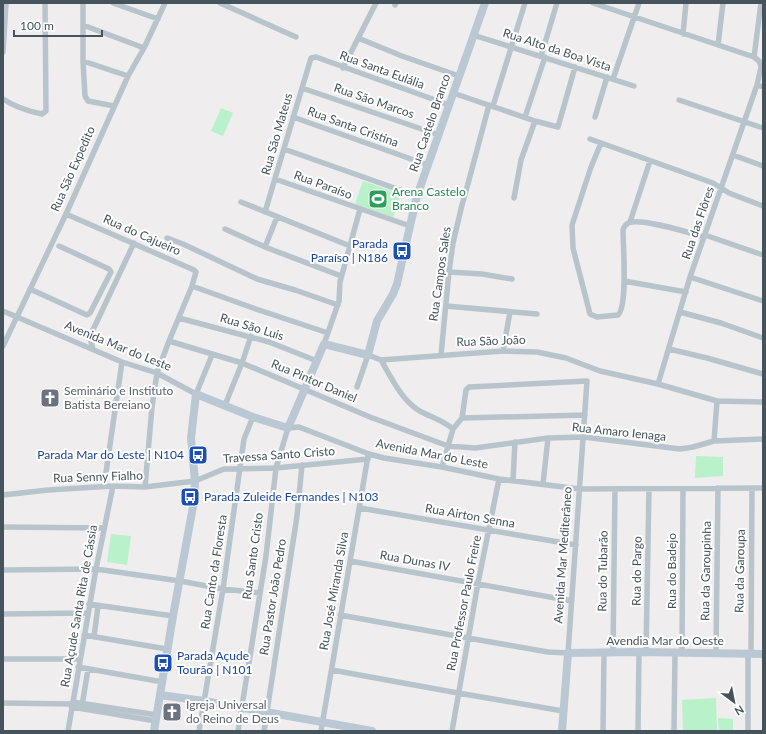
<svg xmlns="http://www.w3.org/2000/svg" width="766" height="734" font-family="Lato,sans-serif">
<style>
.grass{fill:#b8f1ca}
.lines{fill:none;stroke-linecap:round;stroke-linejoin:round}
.street{stroke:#b8c4cc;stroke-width:5.5}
.secondary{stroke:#bac8d3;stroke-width:8}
.labels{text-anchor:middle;stroke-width:4;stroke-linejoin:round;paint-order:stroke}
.street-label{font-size:12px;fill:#45535c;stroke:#fff}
.leisure-label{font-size:12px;fill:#27864d;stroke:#fff;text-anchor:start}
.transit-label{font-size:12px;fill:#164399;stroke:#fff;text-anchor:end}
.worship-label{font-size:12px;fill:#5b616d;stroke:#fff;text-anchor:start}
</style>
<rect width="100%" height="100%" fill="#f0edee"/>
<path class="grass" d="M221,108l12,5 -10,23 -12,-5z
M363,181l38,13 -8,23 -38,-13z
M696,456l27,1v19l-28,2z
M111,534l20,2 -4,29 -20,-3z
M716,698l1,33h-34l-1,-31z
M718,718l15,1v12h-14z"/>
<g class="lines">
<path class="street" d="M83,3v58l2,35 3,5 26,5
M113,3l45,16
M220,3l76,34
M593,3l161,54 5,4 2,6 -4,18 -67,192 -32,107
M395,5l1,-2
M83,25l61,23
M683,34l3,-31
M473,35l161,51
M358,38l44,18 57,20
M718,45l5,-42
M3,52l3,-49
M541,56l16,-53
M754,57l7,-54
M83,61l45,15
M343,68l33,-65
M613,79l26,-76
M757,85l6,2
M302,88l137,47
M453,93l82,28 23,6 17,-60
M3,99c12,8 24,12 39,15l4,-3 -1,-108
M679,100l84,28
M493,106l32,-103
M293,117l135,48
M525,117l20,-60
M595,117l12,-40
M590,139l123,44 16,10 34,13
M601,143l-10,24 -19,58 1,23 17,66 7,3 21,-2c10,-9 5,-69 5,-85 1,-3 2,-5 5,-7 12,-6 62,10 76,14
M284,149l133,47
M733,155l30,11
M275,179l135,47
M514,198l7,-38 14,-39
M241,202l109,44
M265,212l46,-154 5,-1 133,48
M66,214l128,56 2,2 -4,14 -23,55 -12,32 -5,34 -7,80
M630,222l20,-61
M225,229l40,18 76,29
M705,235l58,20
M167,238l16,6 74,35 38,11 43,15
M265,247l12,-30
M449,272l33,2 30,5
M690,277l73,24
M624,281l62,11
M192,286l61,22 75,25
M30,289l57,26 3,-2 21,-41 -2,-3 -50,-23
M446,306l91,8
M3,311l119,51 35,11 39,21 16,-39
M680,312l41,11 42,15
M179,318l90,24 48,19
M169,341l73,22 128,54 78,29 27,2 73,-10 36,-1 96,12 13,-2 21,-6 49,-2
M324,344l15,-43 1,-19 20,-73
M3,346l63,-132 62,-138 16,-28 21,-45
M93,349l-3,-11 2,-6 42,-89
M669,349l38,9 56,16
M503,351l7,-39
M441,355l8,-83 4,-29 9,-38 7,-25 20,-75
M381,360c10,17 20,39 37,50 12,7 25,10 35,19
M357,387l11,-32 13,5 122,-9 34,1 29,6 34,13 58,13 59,17 46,1
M225,405l17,-42 9,-27
M462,418l123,-3
M714,441l3,-40
M513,480l2,-38
M543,484l5,-46
M104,486l18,-124
M3,495l45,-5 65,-4 32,1 50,-6 29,-12 52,-1 92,-9
M360,508l216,37
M3,527l101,1
M350,561l222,40
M3,570l93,-1 84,12 43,8 37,4
M89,604l84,12
M3,614l85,-1
M340,615l128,23 80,14 20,1 19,-272 -118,6 -3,3 -4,28 -9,11 -11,38
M84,635l83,14
M94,637l4,-31
M646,652l3,-163
M613,653l2,-164
M682,653l1,-164
M716,653l2,-165
M748,654v77
M751,654l1,-166
M3,659h77
M78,667l85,15
M332,670l126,23 105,18
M3,703l67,1 3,-2 84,13
M71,706l1,1 84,14
M82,706l6,-37
M68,731l28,-162 17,-83
M199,731l24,-142 21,-150 9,-22
M238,731l28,-175 10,-88 12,-40 11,-1 70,27 15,4 58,9 57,12 81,10 183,-1
M264,731l33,-215 5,-51
M321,731l47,-275
M452,731l26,-148 21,-104
M603,731l1,-78
M638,731l1,-79
M674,731l1,-78"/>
<path class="secondary" d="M160,695l44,6 168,30
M154,731l19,-115 21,-115 1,-20 -4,-43 5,-44 57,23 35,11 36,-84 44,11 9,-34 16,-27 4,-10 13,-58 7,-30 68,-193
M562,731l6,-78 71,-1 124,2"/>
</g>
<defs>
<g id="stadium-square" transform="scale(1)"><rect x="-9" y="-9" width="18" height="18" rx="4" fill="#2e9e5b" stroke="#fff"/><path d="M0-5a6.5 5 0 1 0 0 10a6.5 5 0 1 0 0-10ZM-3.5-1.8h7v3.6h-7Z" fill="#fff"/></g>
<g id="bus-square" transform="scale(1)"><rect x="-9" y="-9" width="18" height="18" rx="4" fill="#1a4fb4" stroke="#fff"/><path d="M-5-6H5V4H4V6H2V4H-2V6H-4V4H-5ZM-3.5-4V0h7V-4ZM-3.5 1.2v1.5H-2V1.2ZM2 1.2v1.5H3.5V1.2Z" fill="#fff"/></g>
<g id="church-square" transform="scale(1)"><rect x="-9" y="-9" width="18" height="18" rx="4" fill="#6b7280" stroke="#fff"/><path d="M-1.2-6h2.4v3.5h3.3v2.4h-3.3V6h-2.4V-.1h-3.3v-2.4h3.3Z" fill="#fff"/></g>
</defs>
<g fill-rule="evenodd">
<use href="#stadium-square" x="378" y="199"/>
<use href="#bus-square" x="402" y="251"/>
<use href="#church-square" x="50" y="398"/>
<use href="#bus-square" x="198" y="455"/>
<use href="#bus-square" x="190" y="497"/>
<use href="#bus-square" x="163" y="663"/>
<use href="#church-square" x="172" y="712"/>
</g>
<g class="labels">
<g class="street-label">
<text transform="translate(557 50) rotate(18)" y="4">Rua Alto da Boa Vista</text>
<text transform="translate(382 70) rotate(20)" y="4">Rua Santa Eulália</text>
<text transform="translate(374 101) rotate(19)" y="4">Rua São Marcos</text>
<text transform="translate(430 123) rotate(-71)" y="4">Rua Castelo Branco</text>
<text transform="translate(353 127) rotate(20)" y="4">Rua Santa Cristina</text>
<text transform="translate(277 134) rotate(-74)" y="4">Rua São Mateus</text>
<text transform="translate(73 169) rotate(-66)" y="4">Rua São Expedito</text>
<text transform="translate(323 185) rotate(20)" y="4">Rua Paraíso</text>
<text transform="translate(698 223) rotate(-71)" y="4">Rua das Flôres</text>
<text transform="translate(142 235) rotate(24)" y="4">Rua do Cajueiro</text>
<text transform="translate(440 274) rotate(-82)" y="4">Rua Campos Sales</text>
<text transform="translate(252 327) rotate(17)" y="4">Rua São Luis</text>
<text transform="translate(491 341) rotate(-2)" y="4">Rua São João</text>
<text transform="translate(118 346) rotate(22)" y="4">Avenida Mar do Leste</text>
<text transform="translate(314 381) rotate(23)" y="4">Rua Pintor Daniel</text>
<text transform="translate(619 432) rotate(6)" y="4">Rua Amaro Ienaga</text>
<text transform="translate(432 454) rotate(11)" y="4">Avenida Mar do Leste</text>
<text transform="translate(279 455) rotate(-4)" y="4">Travessa Santo Cristo</text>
<text transform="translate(98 477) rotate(-2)" y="4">Rua Senny Fialho</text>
<text transform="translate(470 516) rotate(10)" y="4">Rua Airton Senna</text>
<text transform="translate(563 555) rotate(-86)" y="4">Avenida Mar Mediterâneo</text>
<text transform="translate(253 556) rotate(-82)" y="4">Rua Santo Cristo</text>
<text transform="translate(415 561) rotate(10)" y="4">Rua Dunas IV</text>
<text transform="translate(603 571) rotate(-89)" y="4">Rua do Tubarão</text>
<text transform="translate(637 571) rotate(-89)" y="4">Rua do Pargo</text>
<text transform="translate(672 571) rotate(-90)" y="4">Rua do Badejo</text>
<text transform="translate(706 571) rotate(-89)" y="4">Rua da Garoupinha</text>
<text transform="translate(740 571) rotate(-89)" y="4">Rua da Garoupa</text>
<text transform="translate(214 572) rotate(-81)" y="4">Rua Canto da Floresta</text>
<text transform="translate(334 591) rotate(-80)" y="4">Rua José Miranda Silva</text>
<text transform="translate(273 597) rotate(-81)" y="4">Rua Pastor João Pedro</text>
<text transform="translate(464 603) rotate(-79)" y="4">Rua Professor Paulo Freire</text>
<text transform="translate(79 606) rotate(-80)" y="4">Rua Açude Santa Rita de Cássia</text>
<text x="665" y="645">Avendia Mar do Oeste</text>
</g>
<g class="leisure-label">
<text x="392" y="196">Arena Castelo<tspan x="392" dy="14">Branco</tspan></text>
</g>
<g class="transit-label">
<text x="388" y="248">Parada<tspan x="388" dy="14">Paraíso | N186</tspan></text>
<text x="184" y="459">Parada Mar do Leste | N104</text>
<text x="204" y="501" text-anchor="start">Parada Zuleide Fernandes | N103</text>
<text x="177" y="660" text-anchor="start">Parada Açude<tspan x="177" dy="14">Tourão | N101</tspan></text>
</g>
<g class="worship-label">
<text x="64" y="395">Seminário e Instituto<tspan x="64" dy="14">Batista Bereiano</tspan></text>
<text x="186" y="709">Igreja Universal<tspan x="186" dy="14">do Reino de Deus</tspan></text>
</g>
</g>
<rect width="766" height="734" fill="none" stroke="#45535c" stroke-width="8"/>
<g transform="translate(734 702) rotate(148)" stroke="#ffffff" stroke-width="3" paint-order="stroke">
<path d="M0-3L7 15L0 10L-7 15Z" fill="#45535c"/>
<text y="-6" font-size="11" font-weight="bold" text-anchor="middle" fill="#45535c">N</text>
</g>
<path d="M14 30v6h88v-6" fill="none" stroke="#45535c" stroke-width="2"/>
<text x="20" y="30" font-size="12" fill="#45535c" stroke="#ffffff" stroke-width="3" paint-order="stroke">100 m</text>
</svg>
